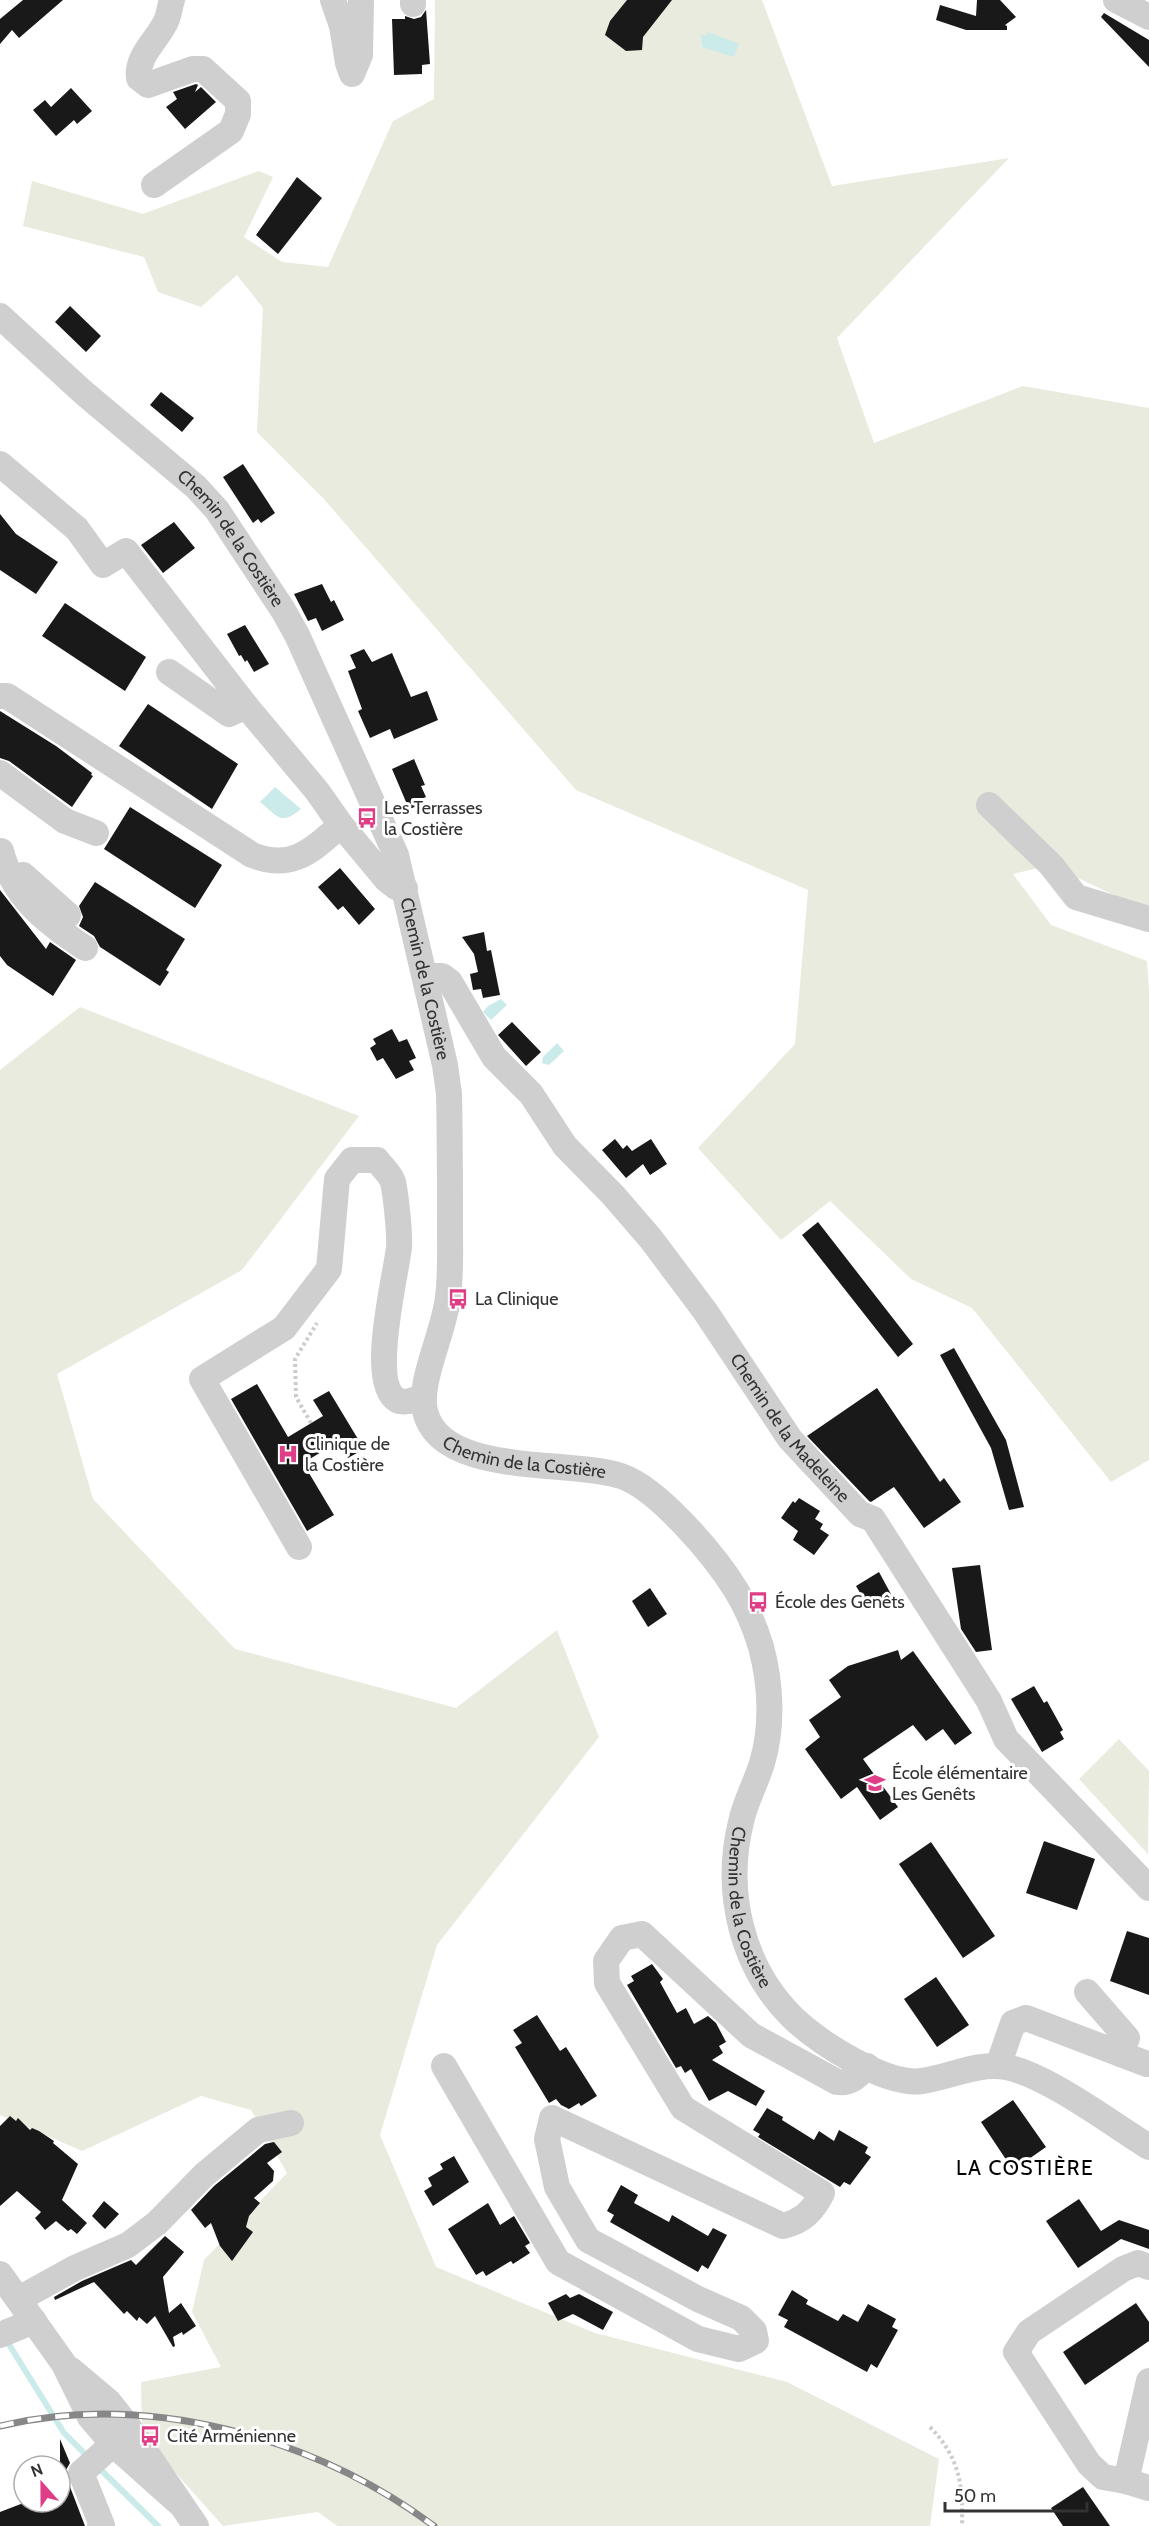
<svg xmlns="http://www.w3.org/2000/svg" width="1149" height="2526" font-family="Cabin,sans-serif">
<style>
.green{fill:#e9ebde}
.water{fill:#cbeaea}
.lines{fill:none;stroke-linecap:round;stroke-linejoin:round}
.stream{stroke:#cbeaea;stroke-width:6}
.building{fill:#191919}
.path{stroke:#ccc;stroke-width:4;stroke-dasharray:3 3;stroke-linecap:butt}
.minor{stroke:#cfcfcf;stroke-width:26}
.rail-casing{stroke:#878787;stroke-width:7}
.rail{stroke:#fff;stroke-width:4.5;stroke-dasharray:14;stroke-linecap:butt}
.labels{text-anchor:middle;stroke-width:6;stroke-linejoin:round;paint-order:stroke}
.street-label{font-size:18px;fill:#323232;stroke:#fff}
.poi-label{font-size:18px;fill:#323232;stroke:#fff;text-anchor:start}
.quarter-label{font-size:21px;letter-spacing:1.5px;fill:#000;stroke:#fff}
</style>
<rect width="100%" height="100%" fill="#fff"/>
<path class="green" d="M435,0h327l70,186 177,-28 -172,180 37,105 149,-57 126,22v504l-98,-47 -38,9 38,51 96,36 2,30v469l-38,22 -139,-174 -61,-29 -81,-78 -49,39 -83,-92 97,-104 13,-154 -232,-100 -253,-292 -66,-66 6,-124 -26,-33 -36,32 -43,-15 -14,-35 -121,-31 9,-45 111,33 116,-43 14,6 -29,60 38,25 46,5 65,-146 41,-22z
M80,1007l279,109 -117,154 -185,104 36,125 142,150 221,59 101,-78 42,107 -162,208 -57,190 56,132 159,66 192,49 152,77 -9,67h-593l-19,-14 -95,14 -81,-91 -1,-53 80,-15 -29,-55 12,-52 83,-87 -36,-63 -50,-14 -119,55 -82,-36v-1045z
M1119,1739l30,32 -1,83 -69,-75z"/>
<path class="water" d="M708,32l31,12 -5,13 -32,-10 -1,-13 5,2z
M275,787l26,22c-21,17 -22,8 -41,-7z
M501,999l6,6 -16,15 -8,-8 5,-6z
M557,1043l7,8 -15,14 -7,-2 1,-6z"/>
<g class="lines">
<path class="stream" d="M5,2338l59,95 26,26
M97,2466l61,60"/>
</g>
<path class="building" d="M23,0h40l-44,38 -7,-8 -12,14v-25z
M627,0h45l-29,37 -1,13 -16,1 -21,-16 5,-14z
M977,0h23l16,17 -11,8 2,1v4h-41l-30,-10 4,-15 36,11z
M426,10l4,54 -8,1v9l-28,1 -2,-56h13v-3l9,3 7,-2z
M1104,13l45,27v27l-48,-50z
M196,84l2,1 -3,7 6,-5 15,15 -31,27 -19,-22 11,-8 -4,-7z
M71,88l21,23 -15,13 -3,-4 -18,16 -23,-26 12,-10 6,7z
M297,177l25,21 -44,56 -22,-19z
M70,306l31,30 -15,16 -31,-30z
M161,392l33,26 -12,14 -32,-27z
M243,464l32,49 -14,10 -3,-4 -5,4 -30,-46z
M0,514l16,20 42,28 -22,32 -36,-24z
M174,522l21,26 -32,25 -22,-28z
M322,584l9,18 3,-2 10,20 -22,11 -6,-13 -8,3 -14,-27z
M65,603l81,54 -21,34 -83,-55z
M245,625l24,39 -15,8 -7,-12 -2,2 -4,-7 -2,1 -12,-22z
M364,649l8,13 20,-9 19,44 16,-6 11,29 -44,19 -4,-10 -20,9 -12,-27 4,-2 -14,-38 8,-3 -6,-13z
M148,704l90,60 -26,45 -93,-63z
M0,711l56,35 36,27 -1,2 2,1 -21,31 -63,-46 -9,-3z
M414,759l11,26 -4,1 5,11 -5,2 2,5 -14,5 -17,-40z
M130,807l92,58 -27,43 -91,-59z
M340,868l35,41 -16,16 -16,-19 -5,4 -20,-23z
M95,882l90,57 -19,31 3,2 -9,14 -60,-39 -6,-11 -15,-10 4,-9 -4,-11z
M0,890l46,59 4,-7 26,18 -23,36 -46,-31 -7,-9z
M484,932l3,19 4,-1 9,45 -17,3 -2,-9 -8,1 -3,-16 8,-2 -4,-18 -12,-17z
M512,1022l29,30 -15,14 -28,-31z
M392,1029l7,13 8,-3 9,19 -7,3 5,9 -18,9 -13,-21 -6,3 -7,-13 6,-4 -3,-5z
M615,1139l8,10 4,-4 5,6 19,-12 16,25 -17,11 -7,-11 -17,14 -24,-28z
M818,1222l95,122 -15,13 -96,-122z
M954,1348l52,92 18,67 -15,3 -18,-62 -51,-93z
M257,1384l31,53 35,-21 -10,-16 16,-9 35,58 -16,9 -10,-16 -35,21 31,52 -27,16 -76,-132z
M877,1388l63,94 4,-4 17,24 -37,26 -30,-41 -23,15 -2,-1 -62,-65z
M799,1498l21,13 -5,8 8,5 -3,5 9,6 -15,20 -21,-15 5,-9 -17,-13 12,-17 2,2z
M980,1565l12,85 -16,2 -15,-23 -9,-61z
M879,1572l13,24 -23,12 -13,-22z
M650,1588l17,26 -19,13 -16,-26z
M898,1650l3,10 12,-9 59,82 -17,12 -12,-16 -17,12 -13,-16 -50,34 35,48 -18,13 -23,-33 -16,12 -36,-50 15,-12 -11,-17 32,-23 -12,-17 19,-14z
M1034,1686l10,17 3,-2 16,29 -3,2 4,7 -22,13 -31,-53z
M1044,1841l51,18 -18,51 -51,-17z
M931,1842l64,94 -32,22 -64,-94z
M1127,1931l22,7v57l-39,-14z
M652,1964l11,15 -3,3 17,31 9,-5 8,16 14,-8 8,7 10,19 -7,4 4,7 -11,7 53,31 -9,15 -28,-15 -19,10 -18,-32 -6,4 -4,-7 -5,2 -49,-83 7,-4 -3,-5z
M936,1977l33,48 -32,22 -33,-48z
M537,2015l23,36 6,-4 31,49 -16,10 -2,-3 -10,6 -8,-4 -5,-6 -7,4 -34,-56 7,-4 -9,-13z
M1013,2100l33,47 -33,23 -32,-48z
M767,2108l16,9 -1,3 32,20 5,-9 15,10 5,-11 29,17 -3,6 6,4 -21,28 -6,-3 -4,5 -82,-50 2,-3 -7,-4z
M10,2116l6,5 2,-3 12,12 2,-2 7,3 15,10 -1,2 25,21 -16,36 25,23 -10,11 -6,-5 -3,2 -12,-10 -11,9 -10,-12 6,-6 -24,-21 -17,15v-80z
M274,2142l8,10 -15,11 7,8 -1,10 -19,17 6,5 -11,13 -3,11 7,5 -21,29 -12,-15 -9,-23 -6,5 -14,-18 23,-24 51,-42z
M454,2156l15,26 -36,24 -9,-15 8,-5 -4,-8 15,-9 -3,-5z
M621,2185l17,10 -4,8 35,19 3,-7 36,21 5,-8 14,7 -19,34 -6,-4 -4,7 -88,-50 4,-7 -7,-4z
M1079,2199l22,32 18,-11 30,10v19l-28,-10 -43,29 -32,-47z
M104,2201l15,13 -14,15 -13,-13z
M488,2203l12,22 14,-9 16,27 -5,3 5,7 -17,11 -2,-3 -25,15 -3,-5 -7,4 -28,-46z
M165,2236l19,16 -21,25 6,36 12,-10 15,23 -13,9 -1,-3 -9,5 2,9 -2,1 -18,-31 -8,8 -8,-7 -2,4 -10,-10 -3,3 -30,-32 -39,18 -1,-3 28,-16 49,-21 5,5z
M792,2290l16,10 -2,4 32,17 5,-7 15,8 10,-18 28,15 -4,8 6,3 -21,38 -6,-4 -4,8 -83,-45 4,-7 -10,-5z
M566,2294l4,4 9,-4 34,18 -10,18 -30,-16 -15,7 -10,-18z
M1136,2303l13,19v19l-64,44 -22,-33z
M60,2439l10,24 -4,7 1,9 18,47h-85v-14l26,-10h34z
M1083,2487l27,39h-47l-12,-18z"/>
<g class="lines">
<path class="path" d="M311,1423l-15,-26 -1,-38 22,-36
M930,2427c30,31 33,58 32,99"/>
<g class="minor">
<path d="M333,0l9,26 6,37 4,11 8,-19 1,-55"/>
<path d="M1116,0l33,17"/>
<path d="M413,4v-4"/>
<path d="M154,185l77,-54 7,-17v-13l-35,-32h-10l-45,16 -9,-7c-3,-23 20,-39 28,-59 2,-6 3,-13 5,-19"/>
<path id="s1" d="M0,316l84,77 112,94 21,23 66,100 14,25 99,220 49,210 4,29c1,44 1,89 1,133 0,23 1,47 -2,70 -3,33 -30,85 -23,114 15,66 144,48 196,65 38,13 94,80 115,114 11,18 19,37 25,57 10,37 12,80 1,116 -6,20 -17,39 -21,59 -17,69 0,144 51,195 26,25 93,69 130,64 28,-4 56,-19 84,-14 41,8 106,57 143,80"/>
<path d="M0,464l77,65 26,36 23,-14 120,155 71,85 24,34 45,54 10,8 9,1"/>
<path d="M169,672l60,42 17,-8"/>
<path d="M0,696h7l245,159c41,16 60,-5 89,-30"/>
<path d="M0,773l65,48 31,12"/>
<path d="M989,805l62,60 25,32 73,22"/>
<path d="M1,851c12,46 46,72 84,97"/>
<path d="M23,875l45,40"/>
<path id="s2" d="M425,976h17l8,6 44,75 37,37 34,52 48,49 38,44 54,72 85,128 70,75 13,5 116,182 17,38 143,149"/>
<path d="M299,1547l-97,-168 82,-51 45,-59 8,-90 15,-19h25c5,7 14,15 16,22 3,14 7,52 6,65 -3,29 -31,136 -2,153 7,4 19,-1 27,-3"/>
<path d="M1087,1992l40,46 -6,16"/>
<path d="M444,2066l114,196 140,77 41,10 17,-8 -2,-10 -13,-13 -43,-19 -110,-59 -31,-53 -10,-48 5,-21 231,108c20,-5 30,-15 39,-33l-139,-85 -76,-125 -1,-22 16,-23 20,-4 109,101 86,47c14,2 21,-6 30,-16"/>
<path d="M998,2066l15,-43 13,-5 121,46"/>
<path d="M0,2274l64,90 26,53 23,27 65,58"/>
<path d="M17,2297l11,-3 47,-26 53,-23 29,-22 47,-48 54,-45 33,-7"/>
<path d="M0,2335l34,-14"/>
<path d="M71,2370l38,32 19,24 68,100"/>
<path d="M1149,2381l-23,100 23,7"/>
<path d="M1126,2481l-23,-4 -14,-13 -73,-112 13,-20 94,-63 15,-6 11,4"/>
<path d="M100,2526l2,-1 -21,-52 32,-29"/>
</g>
<g class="rail-casing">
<path id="rail" d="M0,2426c148,-35 314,11 434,100"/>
</g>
<use href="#rail" class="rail"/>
</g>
<defs>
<g id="bus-bare" transform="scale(1.62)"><path d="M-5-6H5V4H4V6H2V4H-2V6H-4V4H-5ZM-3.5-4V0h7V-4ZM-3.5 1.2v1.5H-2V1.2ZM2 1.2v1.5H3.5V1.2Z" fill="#df3d86" stroke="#fff" stroke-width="2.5" paint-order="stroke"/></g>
<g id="hospital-bare" transform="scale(1.62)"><path d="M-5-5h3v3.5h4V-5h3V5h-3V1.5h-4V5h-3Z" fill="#df3d86" stroke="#fff" stroke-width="2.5" paint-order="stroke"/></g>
<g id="school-bare" transform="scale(1.62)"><path d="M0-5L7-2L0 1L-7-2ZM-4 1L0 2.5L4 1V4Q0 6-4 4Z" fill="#df3d86" stroke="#fff" stroke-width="2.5" paint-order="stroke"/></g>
</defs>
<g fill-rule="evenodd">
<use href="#bus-bare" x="367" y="818"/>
<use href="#bus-bare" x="458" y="1299"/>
<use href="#hospital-bare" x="288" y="1454"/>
<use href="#bus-bare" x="758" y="1602"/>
<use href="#school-bare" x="875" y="1783"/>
<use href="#bus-bare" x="150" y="2436"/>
</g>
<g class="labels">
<g class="street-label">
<text dy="6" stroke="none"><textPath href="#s1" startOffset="322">Chemin de la Costière</textPath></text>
<text dy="6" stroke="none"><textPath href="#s1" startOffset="808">Chemin de la Costière</textPath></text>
<text dy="6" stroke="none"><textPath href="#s2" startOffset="590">Chemin de la Madeleine</textPath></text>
<text dy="6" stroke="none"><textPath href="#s1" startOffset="1365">Chemin de la Costière</textPath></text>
<text dy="6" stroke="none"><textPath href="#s1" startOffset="1958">Chemin de la Costière</textPath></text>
</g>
<g class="poi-label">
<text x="384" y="814">Les Terrasses<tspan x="384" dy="21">la Costière</tspan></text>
<text x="475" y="1305">La Clinique</text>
<text x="305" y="1450">Clinique de<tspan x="305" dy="21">la Costière</tspan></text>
<text x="775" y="1608">École des Genêts</text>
<text x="892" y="1779">École élémentaire<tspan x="892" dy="21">Les Genêts</tspan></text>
<text x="167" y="2442">Cité Arménienne</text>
</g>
<g class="quarter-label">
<text x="1025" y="2175">LA COSTIÈRE</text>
</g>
</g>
<g transform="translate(42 2484) rotate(339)"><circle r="28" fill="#ffffff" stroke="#adadad" stroke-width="1.5"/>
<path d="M0-4.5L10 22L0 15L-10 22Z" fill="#df3d86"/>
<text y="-9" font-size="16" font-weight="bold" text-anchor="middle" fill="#323232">N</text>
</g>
<path d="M945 2502v9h142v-9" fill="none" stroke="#323232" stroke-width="3"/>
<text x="954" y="2502" font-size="18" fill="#323232" stroke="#ffffff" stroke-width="4.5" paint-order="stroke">50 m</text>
</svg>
